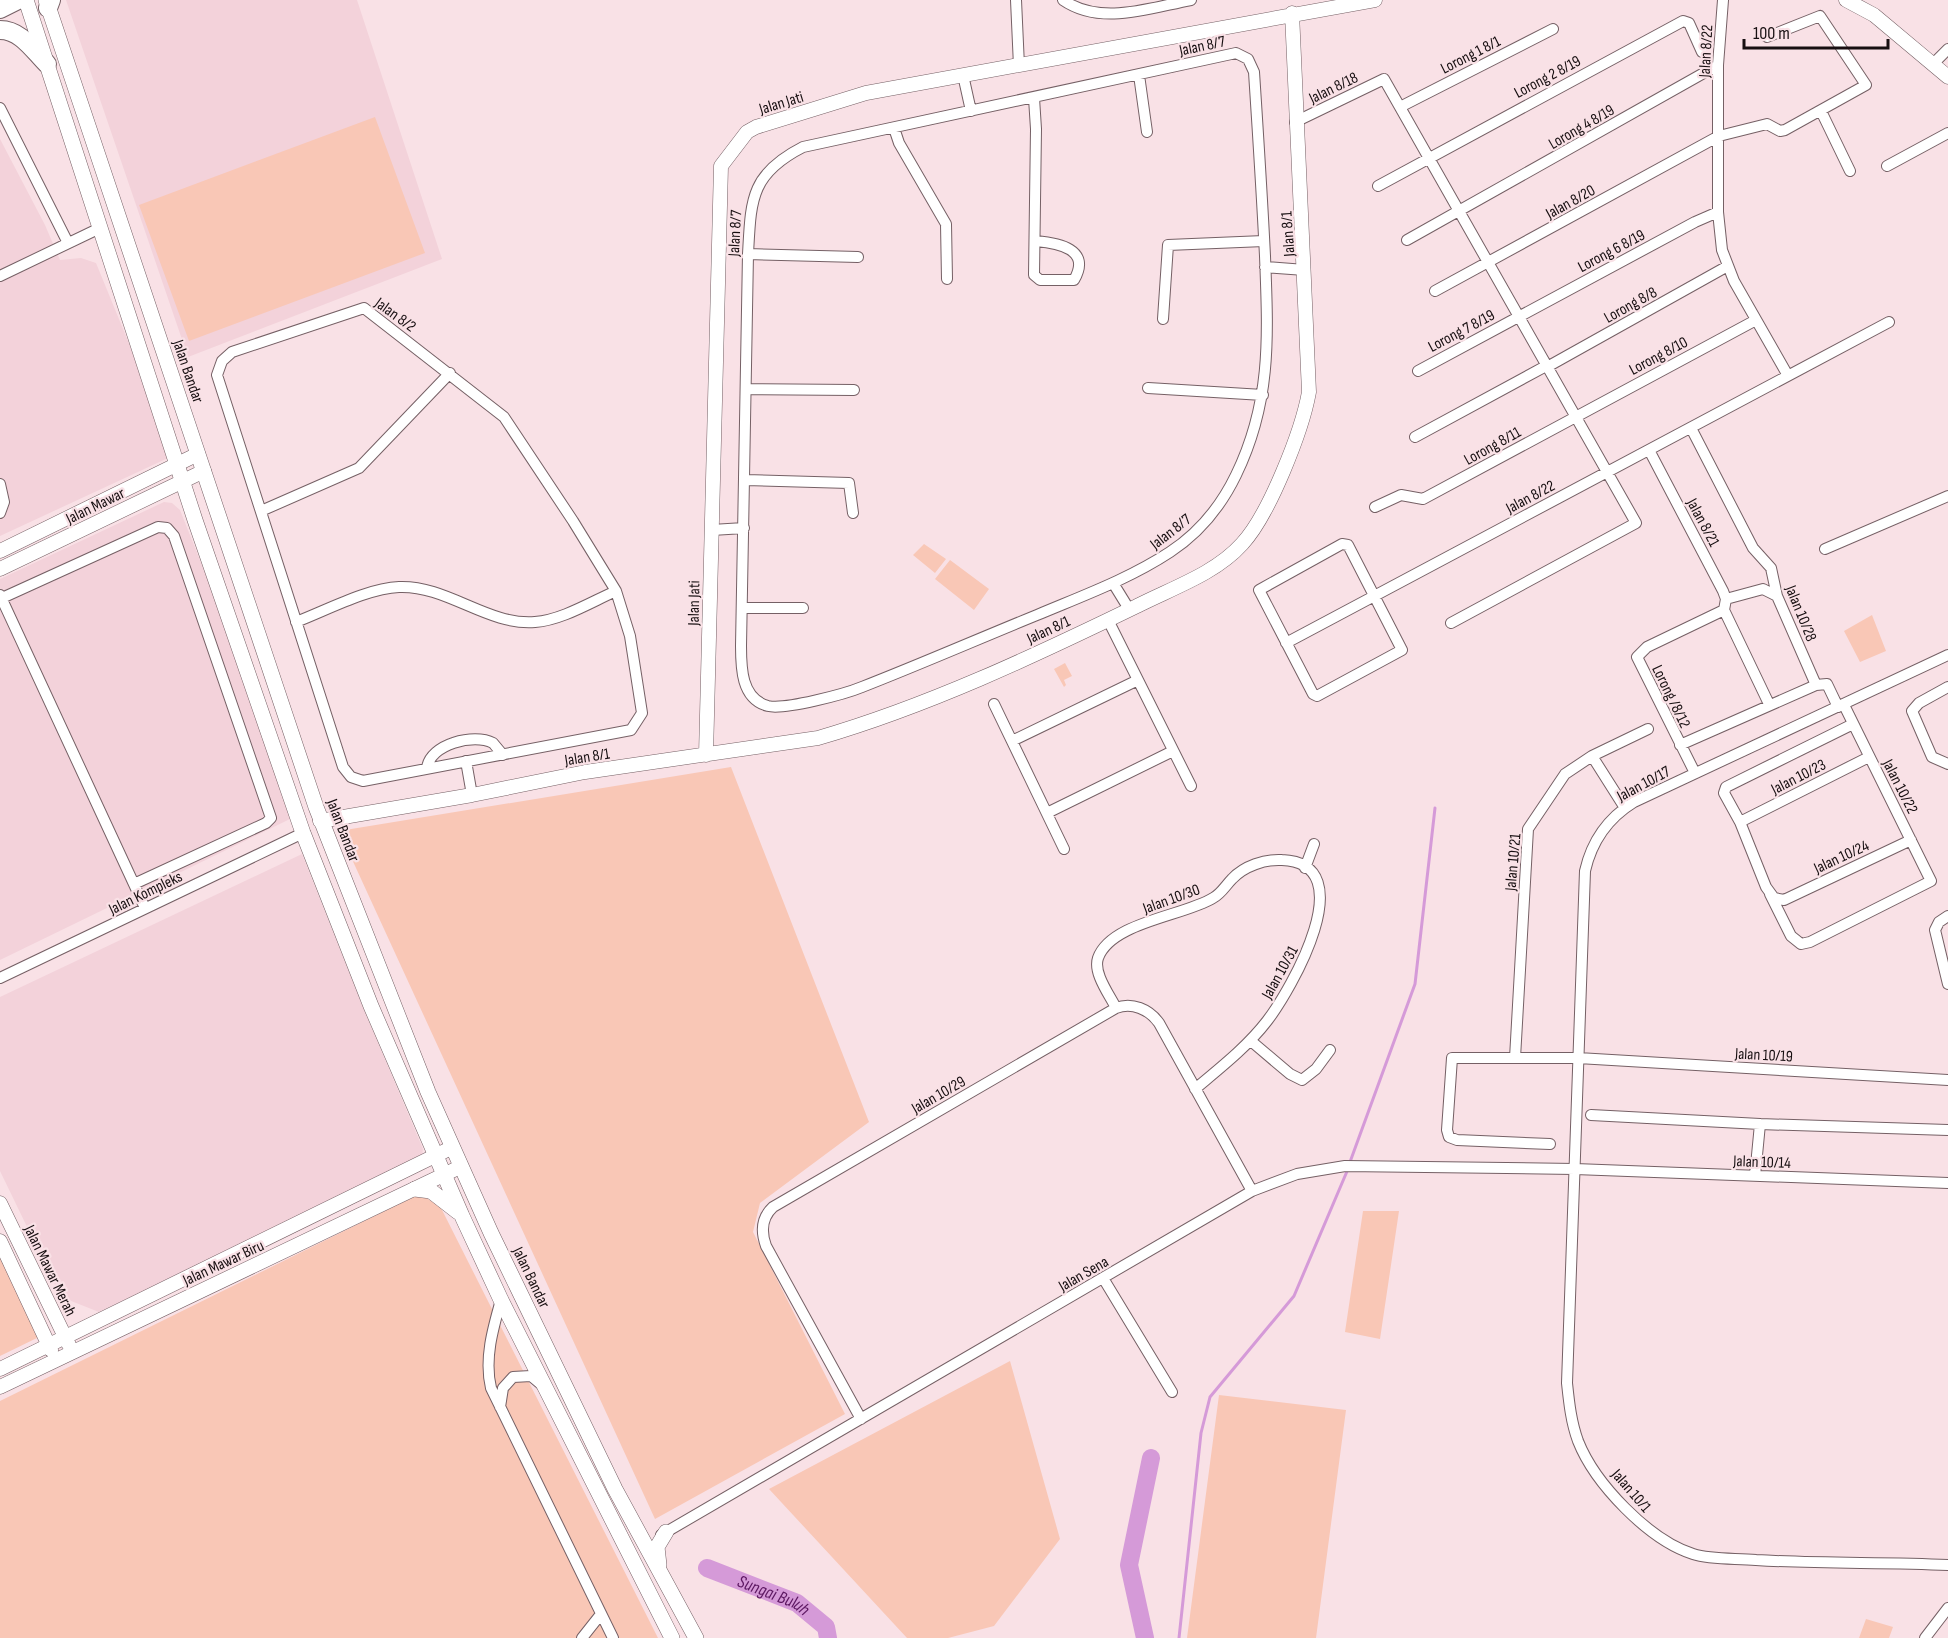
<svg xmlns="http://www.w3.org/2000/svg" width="1948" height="1638" font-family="'Sofia Sans Condensed',sans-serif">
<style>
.built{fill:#f3d2da}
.green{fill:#f9c7b6}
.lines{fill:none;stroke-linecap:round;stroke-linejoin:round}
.stream{stroke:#d59ad8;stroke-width:3}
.river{stroke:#d59ad8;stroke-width:18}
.minor-casing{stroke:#756065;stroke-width:12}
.tertiary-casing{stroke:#756065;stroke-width:15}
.secondary-casing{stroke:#756065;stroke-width:16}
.primary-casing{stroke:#756065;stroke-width:20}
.minor{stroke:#fff;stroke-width:10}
.tertiary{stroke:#fff;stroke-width:14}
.secondary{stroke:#fff;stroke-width:15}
.primary{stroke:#fff;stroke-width:18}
.labels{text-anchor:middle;stroke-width:4.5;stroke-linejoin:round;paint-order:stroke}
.street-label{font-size:16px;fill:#170f11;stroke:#f9e1e6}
.water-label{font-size:18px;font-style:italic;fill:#5d1862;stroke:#f9e1e6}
</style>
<rect width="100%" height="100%" fill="#f9e1e6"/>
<path class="built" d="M66,0h291l85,259 -254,98z
M0,139l45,86 15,35 21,-2 15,5 34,83 38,112 -168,78z
M164,502l8,1 8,7 55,138 55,171 -290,141v-381z
M302,854l62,156 59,139 -1,6 -5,8 -318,149 -38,-15 -61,-126v-174z"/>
<path class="green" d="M375,117l50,136 -236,88 -50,-136z
M924,544l22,15 -11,14 -22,-18z
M950,560l39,29 -15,21 -39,-31z
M1872,615l14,36 -26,11 -16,-31z
M1065,663l7,13 -8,4 2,5 -2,2 -10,-18z
M731,767l138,355 -109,81 -7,29 92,182 -190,105 -316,-688z
M419,1194l21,12 218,432h-658v-237z
M1363,1211h36l-19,128 -35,-7z
M0,1256l39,81 -39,19z
M1010,1361l50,178 -66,87 -46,12h-41l-138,-149z
M1219,1395l127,15 -30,228h-129z
M1866,1619l27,8 -4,11h-30z"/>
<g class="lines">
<path class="stream" d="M1350,1162l65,-178 20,-176
M1179,1638l22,-205 9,-36 84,-101 54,-127"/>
<g class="river">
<path id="s1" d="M707,1568l90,35 29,24 2,11"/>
<path d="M1145,1638l-16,-73 22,-107"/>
</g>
<g class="minor-casing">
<path id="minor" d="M1016,0l3,66
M1063,0c38,26 86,8 128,0
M1723,0l-5,65v147l4,38 12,31 53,93
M1236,53l12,6 6,13c4,61 8,123 11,184 3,79 7,145 -29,219 -15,31 -37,58 -66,77 -41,27 -88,44 -133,63 -59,24 -116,49 -175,72 -17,7 -77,23 -94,19 -27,-7 -27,-39 -27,-60l7,-392c3,-54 2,-80 55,-107z
M1933,64l15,-15
M963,75l8,36
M1139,75l8,57
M1034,98l2,31 -2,146 6,5h34c18,-31 -16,-37 -38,-39
M1400,107l153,-78
M0,108l68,135
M1821,111l29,60
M1295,122l89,-43 252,444 -185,100
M894,128l5,15 47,81 1,55
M1887,166l61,-33
M1378,186l305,-165 6,2 13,29
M1407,240l311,-175
M748,254l110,3
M1265,267l40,3
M0,276l100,-48
M1435,291l284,-155 48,-12 13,7 5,-1 81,-45 -46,-69 -53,21
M364,308l140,109 69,104 43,70 14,45 12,77 -11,17 -268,51 -12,-4 -8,-10 -126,-392 5,-14 10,-9z
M1163,319l5,-74 96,-4
M1547,367l179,-100
M1418,371l277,-149 23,-10
M1148,388l115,7
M746,389l108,1
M1691,428l62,120 18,20 6,28 39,89 11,-1 11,23
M1415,437l131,-71
M1649,450l74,141 3,8 -2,11
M745,480l104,3 4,30
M0,484l4,18 -4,11
M1375,507l26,-12 22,4 333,-179
M261,511l98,-43 91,-95
M712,530l32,-2
M1342,544l6,1 54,105 -85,46 -4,-2 -54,-104z
M1825,549l123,-53
M1113,583l16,26
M0,595l145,313
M2,598l156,-71 9,1 7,8 97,282 -5,5 -132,61
M1726,599l37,-10 14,7
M742,608h61
M1724,610l45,94
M1108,620l83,166
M296,622c29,-11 72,-34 103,-35 48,-2 89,39 136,35 27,-2 56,-20 81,-31
M1286,643l603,-321
M1948,655l-314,147c-26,16 -42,38 -49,69l-18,512c2,19 4,39 11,58 17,43 71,99 115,113 19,6 43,4 63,6 64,4 128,2 192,5
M1948,687l-29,16 -7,8 20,46 16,7
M994,704l70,145
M1853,724l-127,63 -2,6 16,29 26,65 8,11 10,2 127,-60
M1012,741l126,-61
M1680,745l136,-60
M1592,756l33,52
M466,761l6,34
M427,768c3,-24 47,-35 66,-25l10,12
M1695,773l-58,-116 10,-10 77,-37
M1047,813l126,-62
M1740,822l129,-65
M1305,868l9,-24
M1770,894l21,42 10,8 9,-2 121,-61 -87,-176
M1948,916l-9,6 -4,8 13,54
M0,978l303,-145
M1116,1008c-7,-14 -23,-35 -18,-50 13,-36 86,-42 115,-60 8,-4 13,-13 19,-19 12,-13 33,-20 50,-19 82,3 9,130 -15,161 -20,26 -47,47 -72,68
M1251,1041l39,33 12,6 14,-11 14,-19
M1515,1058l13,-229 37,-55 27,-18 56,-27
M1591,1115l169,9 188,6
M1550,1144l-93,-4 -8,-3 -2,-7 5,-72h126l370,22
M1755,1176l5,-52
M1103,1278l69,114
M501,1300c-8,28 -17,59 -10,88l122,250
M500,1407l3,-19 10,-11 18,-1 12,10
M861,1419l-95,-173c-5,-14 -5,-28 7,-39l343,-199c16,-6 33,1 43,15l93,168
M661,1535l591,-344 45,-17 48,-8 230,3 373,14
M582,1638l19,-24
M1925,1638l23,-30"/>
</g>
<g class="tertiary-casing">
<path id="tertiary" d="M1846,0l28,15 74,62
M0,551l198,-97
M0,569l204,-98
M706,755l15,-589 26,-34 9,-5 110,-34 509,-93
M320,821l152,-26 113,-23 233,-34c110,-32 216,-82 319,-132 35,-18 78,-32 105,-62 27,-29 60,-113 67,-152l-17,-379
M0,1203l69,142
M0,1241l51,109
M0,1369l451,-221
M0,1387l460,-220"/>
</g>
<g class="secondary-casing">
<path id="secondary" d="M26,0l169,520 108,313 68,173 91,210 39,84 171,338
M46,0l270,807 112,285 63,141 124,256 81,149
M415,1189l16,2 27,21
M659,1565l-2,-18 9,-15"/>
</g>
<g class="primary-casing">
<path id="primary" d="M48,8l3,-8
M0,9l18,-9
M0,30c21,0 33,20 47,34"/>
</g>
<use href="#minor" class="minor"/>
<use href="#tertiary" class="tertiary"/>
<use href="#secondary" class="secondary"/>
<use href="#primary" class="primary"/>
</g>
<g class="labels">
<g class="street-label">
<text transform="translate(1202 45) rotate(-12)" y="6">Jalan 8/7</text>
<text transform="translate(1705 51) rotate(-87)" y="6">Jalan 8/22</text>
<text transform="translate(1470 54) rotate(-27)" y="6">Lorong 1 8/1</text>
<text transform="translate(1547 76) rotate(-28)" y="6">Lorong 2 8/19</text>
<text transform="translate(1333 87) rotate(-26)" y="6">Jalan 8/18</text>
<text transform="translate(781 102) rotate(-17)" y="6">Jalan Jati</text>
<text transform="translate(1581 126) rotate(-30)" y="6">Lorong 4 8/19</text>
<text transform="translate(1570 201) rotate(-29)" y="6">Jalan 8/20</text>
<text transform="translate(734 233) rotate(-87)" y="6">Jalan 8/7</text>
<text transform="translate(1287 234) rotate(-94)" y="6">Jalan 8/1</text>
<text transform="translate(1611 250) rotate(-28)" y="6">Lorong 6 8/19</text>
<text transform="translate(1630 304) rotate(-29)" y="6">Lorong 8/8</text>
<text transform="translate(396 314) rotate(36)" y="6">Jalan 8/2</text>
<text transform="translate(1461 330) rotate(-28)" y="6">Lorong 7 8/19</text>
<text transform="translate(1658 355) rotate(-28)" y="6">Lorong 8/10</text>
<text transform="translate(189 371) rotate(71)" y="6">Jalan Bandar</text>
<text transform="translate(1492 445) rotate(-29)" y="6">Lorong 8/11</text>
<text transform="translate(1530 496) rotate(-28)" y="6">Jalan 8/22</text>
<text transform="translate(95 505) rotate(-26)" y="6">Jalan Mawar</text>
<text transform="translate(1704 522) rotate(62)" y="6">Jalan 8/21</text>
<text transform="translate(1170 531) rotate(-38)" y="6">Jalan 8/7</text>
<text transform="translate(693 603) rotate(-89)" y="6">Jalan Jati</text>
<text transform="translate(1802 613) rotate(68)" y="6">Jalan 10/28</text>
<text transform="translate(1048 629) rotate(-25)" y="6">Jalan 8/1</text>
<text transform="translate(1672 696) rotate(64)" y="6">Lorong /8/12</text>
<text transform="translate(587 756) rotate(-9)" y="6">Jalan 8/1</text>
<text transform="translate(1798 776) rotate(-27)" y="6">Jalan 10/23</text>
<text transform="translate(1643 783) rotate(-28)" y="6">Jalan 10/17</text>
<text transform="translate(1901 786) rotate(63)" y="6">Jalan 10/22</text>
<text transform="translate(344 830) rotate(69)" y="6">Jalan Bandar</text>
<text transform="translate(1841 856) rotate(-25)" y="6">Jalan 10/24</text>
<text transform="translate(1512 862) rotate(-85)" y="6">Jalan 10/21</text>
<text transform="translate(145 892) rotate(-26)" y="6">Jalan Kompleks</text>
<text transform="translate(1171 898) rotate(-20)" y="6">Jalan 10/30</text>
<text transform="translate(1279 972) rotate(-61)" y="6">Jalan 10/31</text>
<text transform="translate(1764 1054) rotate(3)" y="6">Jalan 10/19</text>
<text transform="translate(938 1094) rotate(-30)" y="6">Jalan 10/29</text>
<text transform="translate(1762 1161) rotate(2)" y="6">Jalan 10/14</text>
<text transform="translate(223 1262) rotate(-25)" y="6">Jalan Mawar Biru</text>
<text transform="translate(51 1270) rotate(64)" y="6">Jalan Mawar Merah</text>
<text transform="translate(1083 1273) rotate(-30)" y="6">Jalan Sena</text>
<text transform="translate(532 1277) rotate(64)" y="6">Jalan Bandar</text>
<text transform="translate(1632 1490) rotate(49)" y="6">Jalan 10/1</text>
</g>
<g class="water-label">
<text dy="6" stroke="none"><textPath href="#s1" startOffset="72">Sungai Buluh</textPath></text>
</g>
</g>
<path d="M1744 39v9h144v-9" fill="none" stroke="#170f11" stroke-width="3"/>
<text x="1753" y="39" font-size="18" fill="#170f11" stroke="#f9e1e6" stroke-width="4.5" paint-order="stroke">100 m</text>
</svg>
